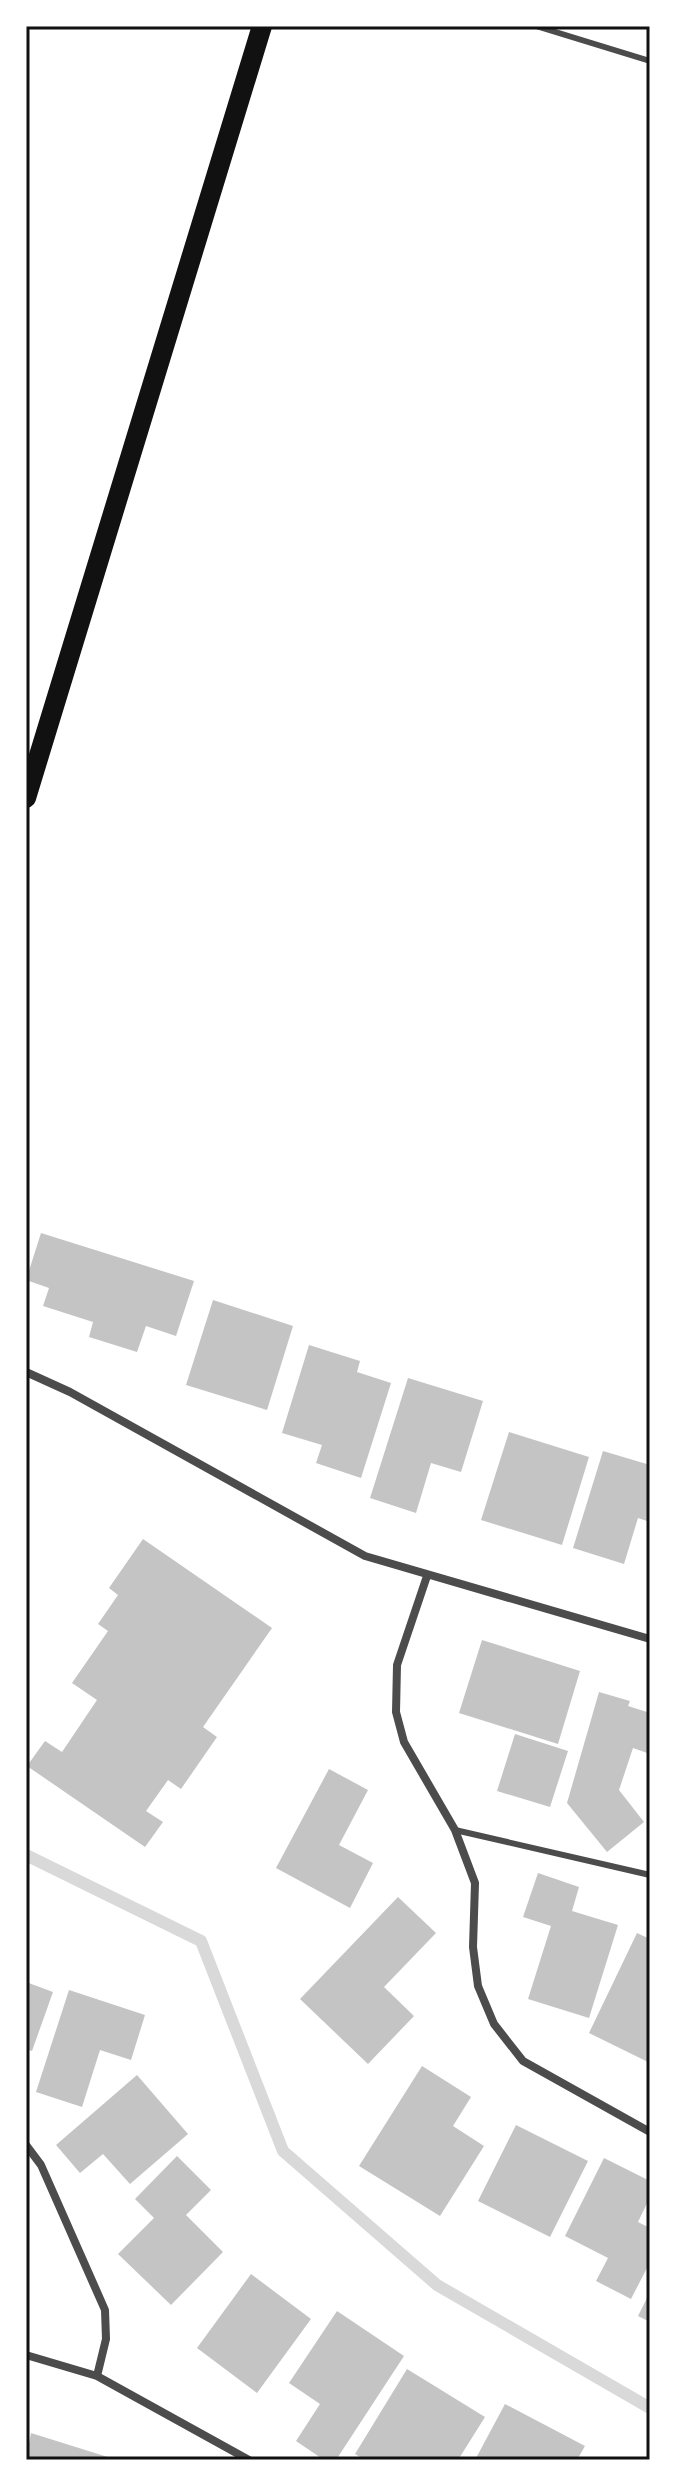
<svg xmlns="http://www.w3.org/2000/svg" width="676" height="2486" font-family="Lato,sans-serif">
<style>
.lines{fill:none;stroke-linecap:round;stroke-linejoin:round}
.stream{stroke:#d9d9d9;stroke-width:12}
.building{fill:#c4c4c4}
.service{stroke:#4c4c4c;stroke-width:6}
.minor{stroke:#4c4c4c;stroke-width:8}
.primary{stroke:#111;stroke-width:20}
.neatline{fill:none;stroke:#111;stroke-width:3}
</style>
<rect width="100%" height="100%" fill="#fff"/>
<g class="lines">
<path class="stream" d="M26,1855l175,86 82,210 154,134 213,123"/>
</g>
<path class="building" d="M41,1233l153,48 -18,55 -30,-10 -9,26 -48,-15 4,-15 -50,-16 6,-18 -23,-8z
M213,1300l80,26 -26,84 -81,-25z
M309,1345l51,16 -3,11 34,11 -30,95 -45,-15 6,-18 -40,-12z
M408,1378l75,23 -22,71 -30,-9 -15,50 -46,-15z
M509,1432l80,25 -27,88 -81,-25z
M603,1451l47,14v57l-12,-4 -14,46 -51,-16z
M143,1539l129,89 -69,99 14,10 -36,52 -13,-9 -22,31 17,11 -18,25 -118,-81 18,-25 17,11 35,-52 -25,-17 36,-52 -10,-7 20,-29 -9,-7z
M482,1640l98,31 -22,73 -99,-31z
M599,1692l31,9 -2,5 22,7v41l-17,-6 -14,42 25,32 -37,30 -40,-49z
M515,1734l53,17 -18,56 -53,-16z
M329,1769l39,21 -29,55 34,18 -23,45 -74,-40z
M538,1873l41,14 -7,24 46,14 -29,93 -61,-19 23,-73 -28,-9z
M398,1897l38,36 -52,54 30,29 -46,48 -68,-65z
M637,1933l13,6v124l-61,-30z
M26,1982l27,10 -21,59 -6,-2z
M69,1990l76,25 -14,45 -31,-10 -18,57 -46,-15z
M422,2066l49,31 -18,29 31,20 -44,70 -81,-50z
M137,2075l51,59 -58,50 -27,-30 -23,19 -24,-28z
M516,2125l72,36 -38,76 -72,-36z
M177,2156l34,34 -25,25 37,37 -52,53 -53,-51 36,-36 -19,-19z
M604,2158l46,23v16l-12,25 12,6v34l-19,37 -35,-18 12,-23 -43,-22z
M251,2274l60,45 -54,74 -60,-45z
M650,2292v30l-12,-6z
M337,2311l67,45 -68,104h-12l-28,-19 24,-37 -31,-21z
M407,2369l78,48 -27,43h-93l-10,-6z
M505,2404l80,42 -8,14h-102z
M31,2433l83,26v1h-88z"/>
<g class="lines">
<path class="service" d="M536,26l114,35
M455,1830l195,45"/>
<path class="minor" d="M26,1372l44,20 295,164 285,83
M427,1576l-30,89 -1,47 8,30 51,88 20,53 -2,64 5,39 16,38 29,37 127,71
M26,2145l15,20 64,145 1,29 -9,37
M26,2355l71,21 152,84"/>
<path class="primary" d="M26,798l236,-772"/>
</g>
<rect width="676" height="2486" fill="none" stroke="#ffffff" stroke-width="56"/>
<rect x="28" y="28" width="620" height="2430" class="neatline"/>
</svg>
